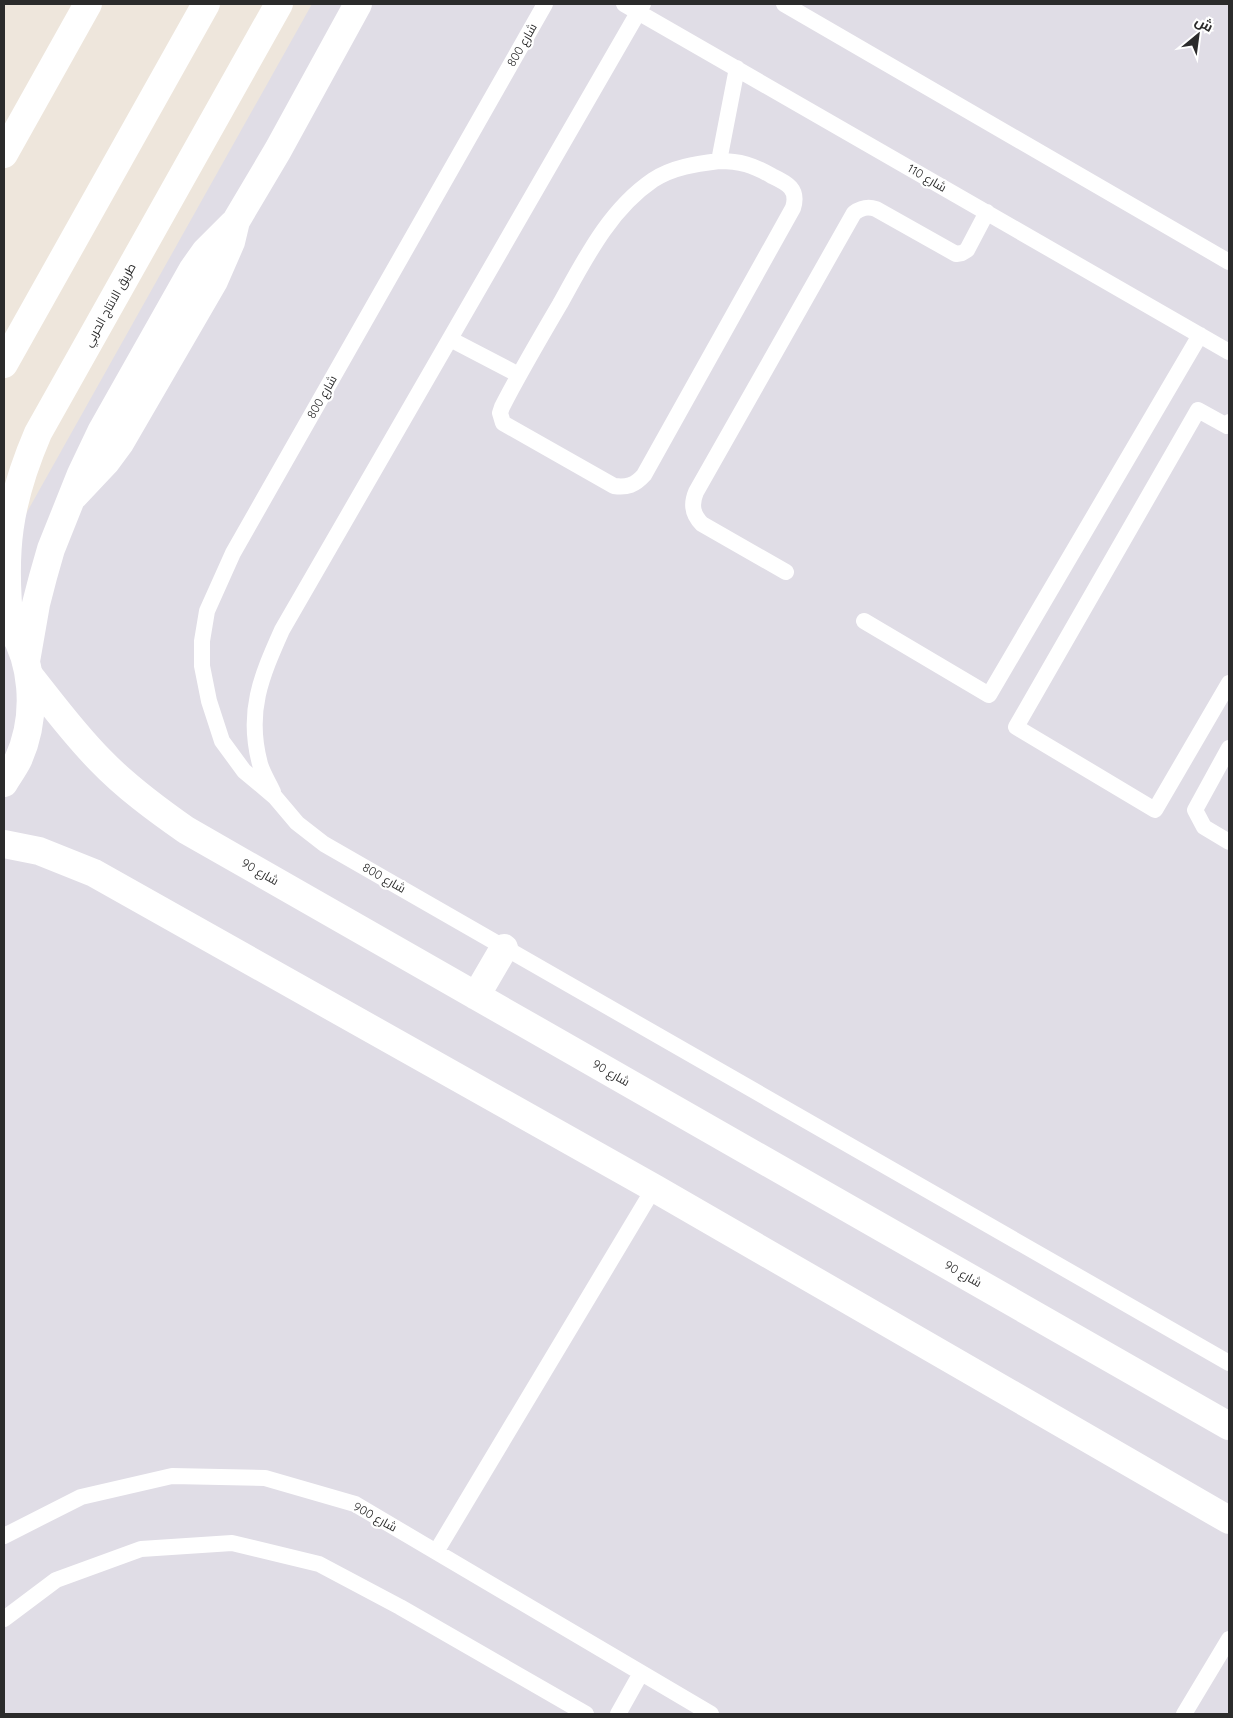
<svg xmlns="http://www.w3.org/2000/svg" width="1233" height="1718" font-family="Quicksand,Cairo,sans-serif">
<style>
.industrial{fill:#e0dde6}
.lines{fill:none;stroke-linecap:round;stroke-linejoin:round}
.service{stroke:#fff;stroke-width:16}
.minor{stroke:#fff;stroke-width:28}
.tertiary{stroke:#fff;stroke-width:28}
.secondary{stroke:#fff;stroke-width:28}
.labels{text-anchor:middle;stroke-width:4.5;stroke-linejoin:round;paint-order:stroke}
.street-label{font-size:12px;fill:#2b2b2b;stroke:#fff}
</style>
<rect width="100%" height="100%" fill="#eee6dc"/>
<path class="industrial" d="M312,4h917v1710h-1225v-1161z"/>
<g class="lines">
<path class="service" d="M545,4l-312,549 -26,58 -5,30v25l7,35 13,40 22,30 31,26 22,26 27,21 905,519
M624,4l605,348
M784,4l445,258
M719,161c21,0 34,4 53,15 15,7 27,13 21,32l-149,267c-9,10 -17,13 -30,11l-111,-63 -3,-10 2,-6c18,-35 38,-69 58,-103 25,-45 49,-94 93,-124 20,-13 43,-16 66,-19z
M719,161l18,-93
M450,339l69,36
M1229,422l-2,4 -29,-16 -182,317 139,83 74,-127
M786,572l-84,-48c-10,-10 -11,-20 -6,-32l158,-279c7,-5 13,-7 22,-4l80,45 6,-1 5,-3 20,-38
M864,621l125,74 211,-360
M1229,748l-34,62 9,17 25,15
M273,792c-4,-9 -10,-18 -13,-28 -14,-52 1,-87 22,-134l361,-626
M4,1536l77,-39 91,-21 93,2 90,26 356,210
M436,1552l218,-364
M4,1619l52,-39 85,-31 91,-6 87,21 81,43 186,107
M618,1714l23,-41
M1184,1714l45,-75"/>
<path class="minor" d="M4,154l84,-150
M74,496l32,-34 14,-19 94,-162 17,-39 5,-21 42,-71 80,-146
M26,661l10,-57 7,-27 8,-28 30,-75 20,-42 92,-163 12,-17 28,-28"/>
<path class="tertiary" d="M29,675c23,29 45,59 71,85 26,27 56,49 86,70l1043,596
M4,844l35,7 55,22 560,315 575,332
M476,996l28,-48"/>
<path class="secondary" d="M4,364l202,-360
M4,618c31,39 34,98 14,142 -4,8 -10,16 -14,23
M10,627c-8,-76 -2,-124 28,-194l241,-429"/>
</g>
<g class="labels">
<g class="street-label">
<text transform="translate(522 45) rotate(-60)" y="4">شارع 800</text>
<text transform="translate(927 178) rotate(30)" y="4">شارع 110</text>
<text transform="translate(110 305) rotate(-61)" y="4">طريق الانتاج الحربي</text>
<text transform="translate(322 397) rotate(-60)" y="4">شارع 800</text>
<text transform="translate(260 872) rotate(30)" y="4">شارع 90</text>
<text transform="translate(384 878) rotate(30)" y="4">شارع 800</text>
<text transform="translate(611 1073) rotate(30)" y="4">شارع 90</text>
<text transform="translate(963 1274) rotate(30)" y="4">شارع 90</text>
<text transform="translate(375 1517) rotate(29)" y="4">شارع 900</text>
</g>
</g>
<rect width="1233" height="1718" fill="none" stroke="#2b2b2b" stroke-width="10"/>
<g transform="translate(1198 35) rotate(29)" stroke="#ffffff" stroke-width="4" paint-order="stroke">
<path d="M0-4L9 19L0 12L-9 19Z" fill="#2b2b2b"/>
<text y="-8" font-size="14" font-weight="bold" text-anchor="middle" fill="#2b2b2b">ش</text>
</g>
</svg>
